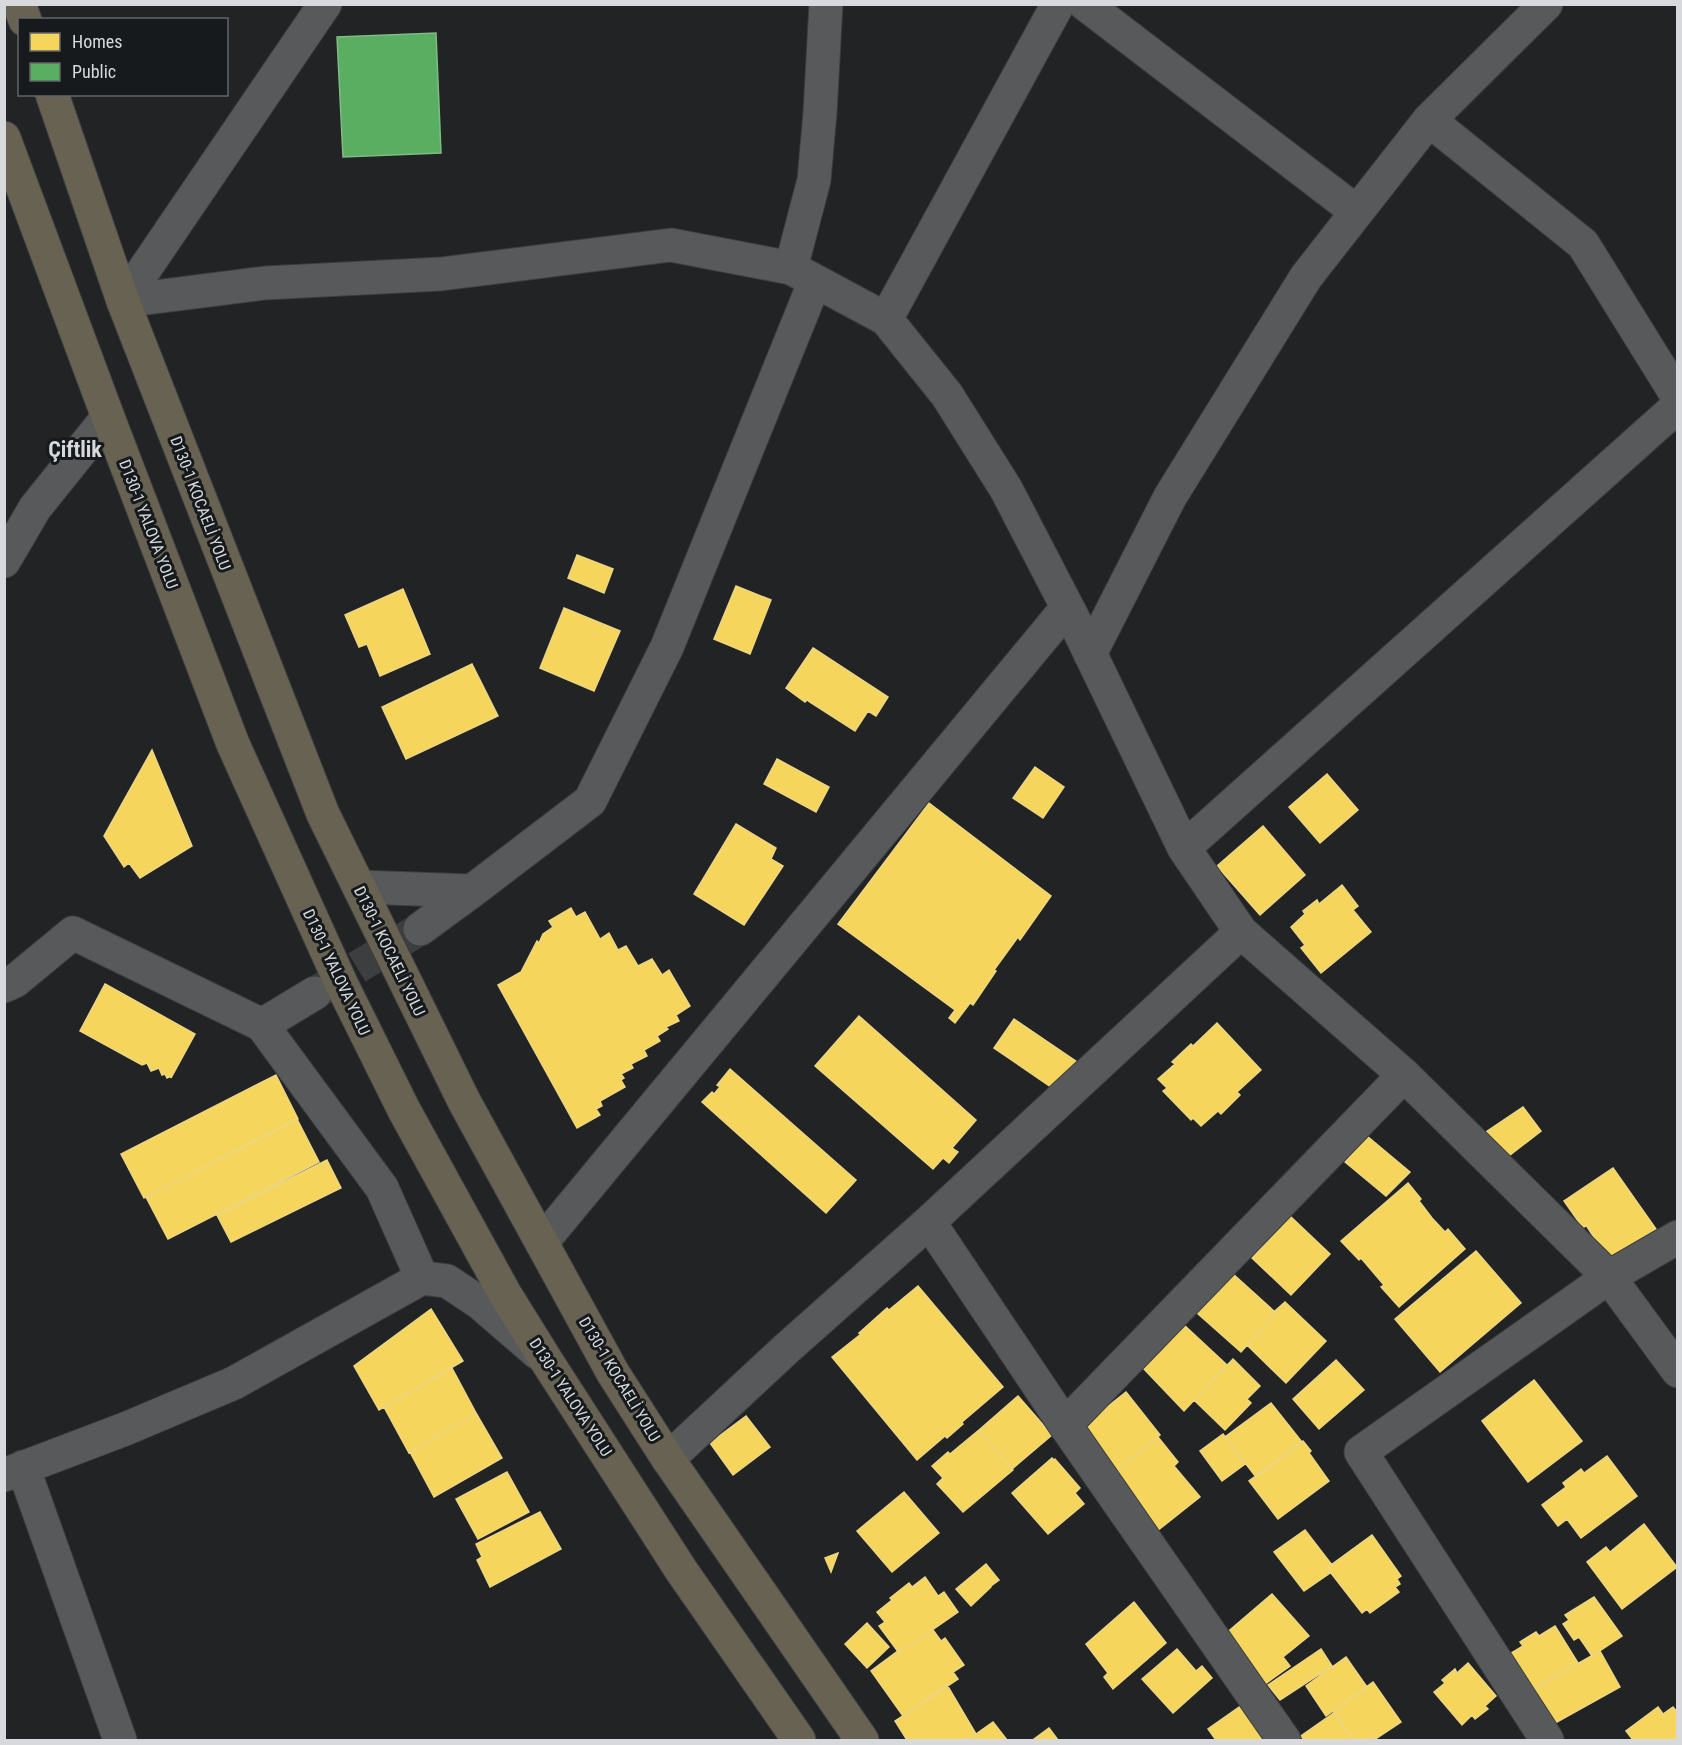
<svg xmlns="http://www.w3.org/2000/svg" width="1682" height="1745" font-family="'Roboto Condensed',sans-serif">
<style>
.homes{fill:#f6d55c;stroke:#edd682;stroke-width:1.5}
.public{fill:#5aae61;stroke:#80bb86;stroke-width:1.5}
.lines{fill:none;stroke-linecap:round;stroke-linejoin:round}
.minor-tunnel{stroke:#3c3e40;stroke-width:33;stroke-dasharray:33 16;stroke-linecap:butt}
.minor-casing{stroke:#3c3d3f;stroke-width:35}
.highway-casing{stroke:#3c3d3f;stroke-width:35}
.minor{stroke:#57595a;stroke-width:33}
.highway{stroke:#686252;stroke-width:33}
.labels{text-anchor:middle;stroke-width:6;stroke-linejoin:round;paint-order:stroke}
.street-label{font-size:16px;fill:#d7d9dc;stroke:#161a1d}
.district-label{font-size:22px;font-weight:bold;fill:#d7d9dc;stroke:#161a1d}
</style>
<rect width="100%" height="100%" fill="#212325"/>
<path class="homes" d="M577,555l36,14 -9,24 -36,-15z
M736,586l35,14 -21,54 -36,-15z
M403,589l27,65 -50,22 -13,-32 -8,3 -14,-32z
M564,608l56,23 -26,60 -54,-23z
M813,648l75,49 -12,19 -8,-5 -13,20 -45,-29 -3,-2 -2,2 -19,-14z
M472,664l26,52 -92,43 -24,-52z
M152,750l40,96 -52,32 -11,-15 -5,4 -20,-31z
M777,759l52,28 -13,25 -52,-28z
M1035,767l29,20 -21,31 -30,-20z
M1327,774l31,36 -38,33 -31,-36z
M929,803l122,93 -31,44 -2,-3 -24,33 2,1 -23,34 -3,-2 -15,20 -6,-5 6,-8 -117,-86z
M736,824l40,24 -5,11 12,7 -39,59 -50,-31z
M1263,826l42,49 -45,40 -43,-49z
M1342,885l16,21 -5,4 18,22 -50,41 -20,-25 4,-3 -14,-18 14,-13 -2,-3 14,-11 2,4z
M571,908l5,9 9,-5 15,27 9,-6 9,17 8,-4 12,20 14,-7 10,16 7,-5 21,36 -14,9 3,6 -13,6 2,2 -11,7 3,5 -16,9 3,6 -16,8 2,4 -12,6 3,4 -3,2 4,7 -25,14 2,5 -6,3 4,6 -23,13 -79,-143 23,-13 16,-31 2,2 4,-9 10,-7 -4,-6z
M105,984l90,50 -24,44v-2l-4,2 -2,-4 -3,1 -3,-7 -8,3 -4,-8 -5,2 -62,-34z
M859,1016l117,104 -24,28 6,4 -9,11 -6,-5 -10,11 -118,-103z
M1014,1019l69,47 -19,30 -70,-48z
M1217,1023l44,47 -24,22 3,3 -19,19 -3,-3 -17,15 -8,-8 -2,2 -28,-29 4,-3 -9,-9 17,-15 -3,-2 19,-18 2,2z
M730,1069l126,111 -30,33 -124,-111 10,-10 2,2 6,-7 -3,-2z
M276,1075l22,44 -154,79 -23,-44z
M1523,1107l18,24 -36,28 -19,-27z
M297,1119l22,43 -151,77 -22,-42z
M1367,1136l43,36 -24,24 -41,-34z
M327,1160l14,28 -110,54 -14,-27z
M1613,1168l43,61 -48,30 -22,-34 -3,3 -19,-27z
M1408,1183l13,16 -2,2 13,17 13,14 3,-3 17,20 -66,58 -18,-20 3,-2 -23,-27 -2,2 -18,-19z
M1290,1216l40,38 -39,41 -39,-37z
M1476,1251l45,52 -81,69 -45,-53z
M1232,1273l44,40 -35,39 -44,-39z
M918,1286l85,101 -41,35 1,2 -16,14 -2,-2 -28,24 -85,-103 29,-23 -2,-1 28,-25 2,2z
M1285,1302l41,39 -40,42 -39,-38 29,-32 -1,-2z
M431,1309l32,52 -84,49 -25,-44z
M1183,1324l44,41 -43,46 -41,-43z
M1233,1359l27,27 -13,13 4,4 -26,27 -31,-30z
M1336,1360l28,30 -45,39 -26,-30z
M452,1368l24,45 -67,40 -25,-46z
M1534,1380l48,61 -54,41 -46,-61z
M1126,1392l34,43 -50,42 -36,-44z
M1018,1396l34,39 -40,34 -33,-39z
M1271,1403l31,39 -46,35 -31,-40z
M476,1413l26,45 -68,39 -24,-45z
M746,1416l24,31 -37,28 -23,-32z
M979,1430l34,40 -50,42 -26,-28 6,-6 -11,-12 16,-14 2,2z
M1223,1434l22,30 -23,17 -22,-30z
M1158,1437l20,25 -4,4 26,31 -43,34 -47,-54z
M1303,1441l8,10 -2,2 20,28 -51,38 -29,-38z
M1607,1456l30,40 -56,42 -14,-19 -9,7 -16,-21 24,-18 -3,-4 18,-14 3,4z
M1052,1458l2,2 1,-1 25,29 -5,5 9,11 -36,30 -36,-41z
M507,1472l22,40 -51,27 -22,-40z
M904,1492l35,41 -47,39 -35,-41z
M540,1512l21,37 -71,38 -13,-27 5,-3 -6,-13z
M1644,1524l33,43 -55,42 -35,-47 19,-15 4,5z
M1305,1530l27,35 -5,3 3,5 -26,18 -30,-39z
M1372,1535l29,41 -4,3 3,5 -5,3 4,5 -29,21 -3,-4 -5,4 -35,-45z
M838,1553l-7,19 -6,-14z
M986,1564l13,16 -8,6v1l-20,19 -15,-17z
M925,1577l13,19 6,-4 14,20 -59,41 -20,-27 6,-4 -8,-10 15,-12 -2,-2 19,-15 3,4z
M1272,1594l37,42 -26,21 7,9 -25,18 -41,-49z
M1594,1597l28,39 -30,20 -13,-19 -5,3 -11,-16 6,-4 -4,-5z
M1134,1602l32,41 -53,46 -9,-12 4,-4 -22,-29z
M867,1623l22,24 -22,21 -22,-24z
M1555,1626l23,37 -54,31 -24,-34 23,-14 -3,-4 16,-10 3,4z
M933,1630l8,11 4,-3 19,27 -11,7 5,7 -55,37 -32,-45 27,-20 1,2z
M1177,1649l19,22 6,-5 10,12 -39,35 -31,-34z
M1321,1649l11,17 -52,34 -12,-15z
M1600,1651l20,36 -72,40 -24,-33z
M1346,1657l21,30 -41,29 -20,-30z
M1468,1663l28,33 -11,10 3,3 -13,10 -3,-4 -10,10 -28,-33 11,-9 -3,-3 13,-11 2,4z
M1373,1682l28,40 -27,18 -2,-3 -5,3h-14l-20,-29z
M947,1685l29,49 -10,6h-59l-12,-19 31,-20 -1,-1z
M1242,1705l26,35h-52l-8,-11z
M1658,1707l5,7 10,-7 5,6v27h-45l-7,-9z
M1335,1712l18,28h-49l-3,-4z
M993,1722l14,18h-41l10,-6z
M1049,1728l9,12h-23l-1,-1z"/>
<path class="public" d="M436,33l5,120 -98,4 -6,-120z"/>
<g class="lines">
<path class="minor-tunnel" d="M315,993l105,-64"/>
<g class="minor-casing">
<path id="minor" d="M1085,4l272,208
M1429,120l154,124 95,153
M791,268l23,-88 6,-67 6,-109
M123,301l142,-18 176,-9 230,-29 120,23 95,51 61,76 59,94 68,131 110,228 57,84 163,143 205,202 69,94
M123,301l202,-297
M886,319l172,-315
M4,561l31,-53 73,-91
M1090,654l80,-157 136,-220 123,-157 117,-116
M1184,848l494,-442
M359,887l113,4 118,-90 77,-154 148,-366
M420,929l52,-38
M4,986l11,-5 58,-48 189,92 120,163 40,90
M262,1025l53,-32
M929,1222l136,203 219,315
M542,1242l525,-634
M1065,1425l339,-350
M668,1459l117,-109 144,-128 312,-290
M23,1467l97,273
M4,1475l121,-46 109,-46 188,-105 25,3 33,22 58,50
M1547,1740l-186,-288 248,-175 69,-40"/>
</g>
<g class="highway-casing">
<path id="highway" d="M19,4l6,16
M52,94l71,207 200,513 141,287 149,272 55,86 194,281
M4,138l104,279 125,327 108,239 63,127 101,184 41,66 135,210 118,170"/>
</g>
<use href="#minor" class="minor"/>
<use href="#highway" class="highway"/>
</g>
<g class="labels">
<g class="street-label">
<text transform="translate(201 503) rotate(69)" y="6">D130-1 KOCAELİ YOLU</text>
<text transform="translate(149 524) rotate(69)" y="6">D130-1 YALOVA YOLU</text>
<text transform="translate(390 951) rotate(64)" y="6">D130-1 KOCAELİ YOLU</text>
<text transform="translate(337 972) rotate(65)" y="6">D130-1 YALOVA YOLU</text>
<text transform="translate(620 1379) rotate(59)" y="6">D130-1 KOCAELİ YOLU</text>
<text transform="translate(571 1397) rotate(57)" y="6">D130-1 YALOVA YOLU</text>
</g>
<g class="district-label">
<text x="75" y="457">Çiftlik</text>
</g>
</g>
<rect width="1682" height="1745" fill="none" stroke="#d7d9dc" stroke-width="12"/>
<rect x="18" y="18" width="210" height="78" fill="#161a1d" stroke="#636669" stroke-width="1.5"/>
<rect x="30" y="33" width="30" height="18" fill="#f6d55c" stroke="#636669" stroke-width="1.5"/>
<text x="72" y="48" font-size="18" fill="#d7d9dc">Homes</text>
<rect x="30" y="63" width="30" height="18" fill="#5aae61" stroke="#636669" stroke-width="1.5"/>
<text x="72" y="78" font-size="18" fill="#d7d9dc">Public</text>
</svg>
